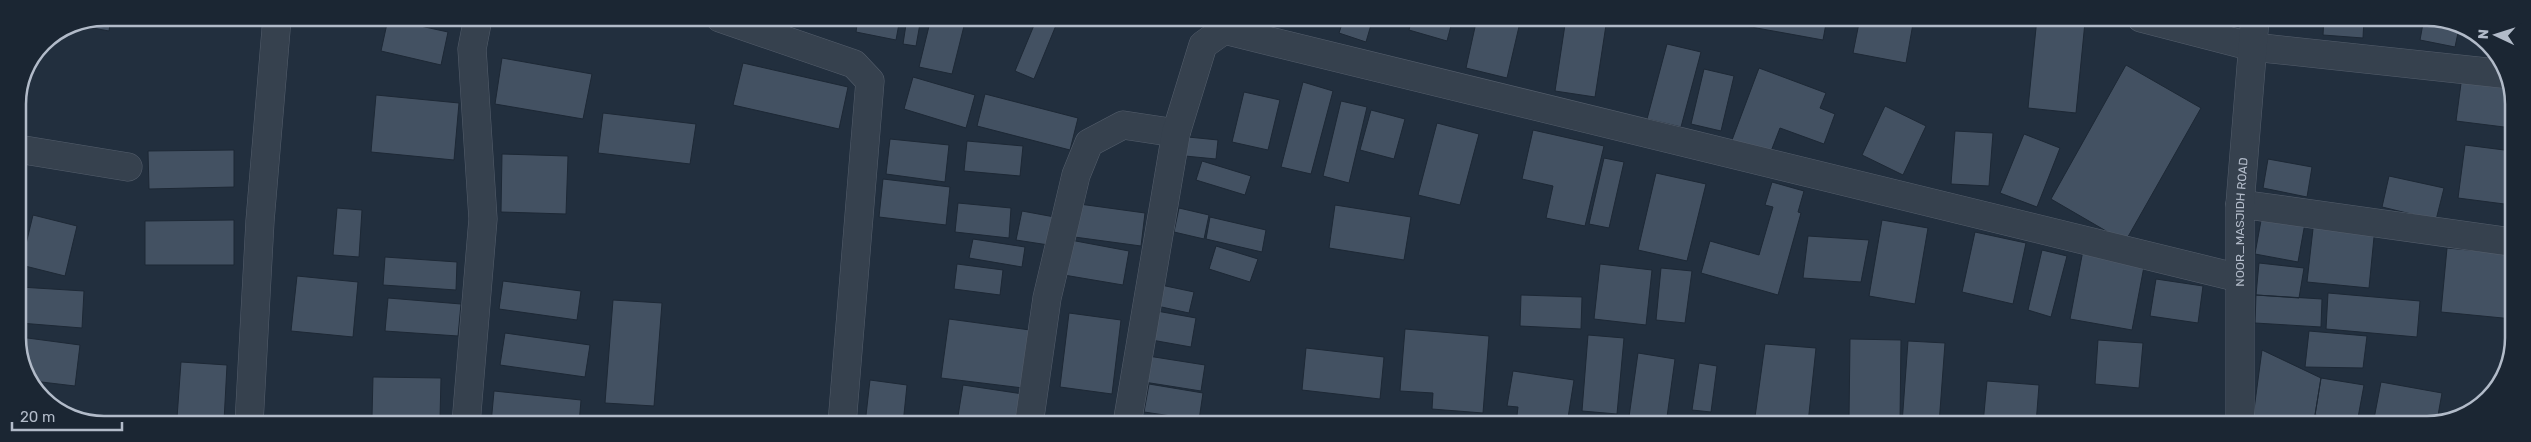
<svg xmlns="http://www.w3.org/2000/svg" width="2531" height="442" font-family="Rubik,sans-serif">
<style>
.building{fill:#435162;stroke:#1d2835}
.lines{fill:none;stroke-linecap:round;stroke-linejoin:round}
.street-casing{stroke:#545e6c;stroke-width:29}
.street{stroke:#36414e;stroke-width:28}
.labels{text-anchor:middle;stroke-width:4;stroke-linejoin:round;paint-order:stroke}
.street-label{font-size:12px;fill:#b2bbc9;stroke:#1b2633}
.rim{fill:none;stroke:#b2bbc9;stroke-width:2.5}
</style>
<rect width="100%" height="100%" fill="#222f3e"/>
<path class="building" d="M104,18h7l-2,13 -38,-7z
M858,18h42l-4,22 -40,-8z
M907,18h14l-5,28 -13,-2z
M931,18h35l-14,56 -33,-7z
M1037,18h22l-25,61 -19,-8z
M1294,18h20l-1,4z
M1344,18h29l-7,24 -27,-9z
M1412,18h41l-6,23 -38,-11z
M1477,18h44l-14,60 -41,-10z
M1566,18l40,7 -11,72 -40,-6z
M1741,18h86l-4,22 -83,-15z
M1860,18h54l-8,45 -53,-10z
M2037,18l48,4 -9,91 -48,-5z
M2324,18h40l-1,20 -40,-3z
M2424,18h14l21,10 -4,19 -35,-7z
M388,19l60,13 -7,33 -60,-14z
M1667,44l34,8 -20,75 -34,-8z
M502,58l90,16 -9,45 -88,-15z
M743,63l105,24 -9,42 -106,-24z
M2126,65l75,43 -76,134 -74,-43z
M1759,68l67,25 -6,15 15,6 -11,30 -44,-16 -10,26 -38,-14z
M1704,69l30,7 -13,55 -30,-7z
M2462,76l47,6 3,5v41l-56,-7z
M913,77l62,18 -9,33 -62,-19z
M1303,82l30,9 -22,83 -30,-7z
M1244,92l36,8 -12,50 -36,-8z
M985,94l93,24 -8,32 -93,-24z
M376,95l83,8 -5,57 -83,-8z
M1341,101l26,6 -18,76 -26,-7z
M1885,106l41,20 -23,49 -41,-20z
M1371,110l34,9 -11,40 -34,-9z
M603,113l93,11 -6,40 -92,-11z
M1437,123l42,11 -19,71 -42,-10z
M1533,130l71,16 -19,80 -39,-8 7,-32 -31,-7z
M1955,131l38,2 -4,53 -38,-2z
M2024,134l36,14 -23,59 -37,-14z
M1188,137l30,3 -2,19 -31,-3z
M890,139l59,6 -4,37 -59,-8z
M967,141l56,5 -3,30 -56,-5z
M2465,145l47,6v54l-54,-7z
M234,150v37l-85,2 -1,-38z
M502,154l66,2 -2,58 -65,-2z
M1604,158l20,4 -15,66 -20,-4z
M2268,159l44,8 -5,30 -44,-9z
M1202,161l49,15 -6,19 -49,-15z
M1656,173l50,11 -19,77 -49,-11z
M2389,176l55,12 -8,32 -54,-13z
M883,179l67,8 -4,38 -67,-8z
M1772,182l32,9 -6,21 3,1 -23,82 -77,-22 9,-32 49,14 14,-48 -8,-2z
M958,203l53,5 -2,30 -54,-6z
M1072,203l73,10 -4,33 -74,-10z
M1335,205l76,12 -7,43 -75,-12z
M337,208l25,2 -3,47 -26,-2z
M1179,208l30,7 -5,24 -30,-7z
M1022,211l38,7 -5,28 -39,-6z
M33,215l44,11 -12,50 -44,-11z
M2262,215l43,8 -7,39 -43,-8z
M1210,217l56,13 -4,22 -56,-13z
M234,220v45h-89v-44z
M1882,220l46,8 -13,76 -46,-8z
M2314,220l61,7 -6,61 -62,-6z
M1975,232l51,11 -13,61 -51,-12z
M1808,236l61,4 -8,42 -58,-4z
M973,239l52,8 -3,20 -53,-9z
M1065,239l64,12 -6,34 -65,-11z
M2084,245l62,11 -14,74 -62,-11z
M1216,246l42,13 -8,23 -41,-13z
M2447,248l65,6 1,65 -72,-7z
M2042,250l25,6 -16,61 -23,-7z
M385,257l72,5 -1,28 -73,-5z
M2259,263l45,5 -5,30 -43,-3z
M957,264l46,6 -3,25 -46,-6z
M1600,264l52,6 -6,55 -52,-6z
M1661,268l31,3 -7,52 -29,-3z
M297,276l61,6 -5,55 -62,-6z
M2156,279l47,7 -5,37 -48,-7z
M503,281l78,10 -4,29 -78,-11z
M1161,285l33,7 -5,21 -32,-7z
M20,287l64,4 -2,37 -62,-5z
M2328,293l92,8 -3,36 -91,-8z
M1521,295l61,2 -1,32 -61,-3z
M2256,295l66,4 -1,28 -66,-4z
M388,298l73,6 -3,32 -73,-5z
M613,300l49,3 -8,103 -49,-3z
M1151,310l45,8 -5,29 -45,-8z
M1069,313l52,7 -9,74 -52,-7z
M949,319l81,11 -7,58 -82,-10z
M1405,329l84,7 -6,77 -51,-4 1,-16 -33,-2z
M2309,331l58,5 -4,32 -58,-1z
M505,333l85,12 -5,32 -85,-12z
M1588,335l36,3 -7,76 -35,-3z
M20,337l60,8 -5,41 -42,-5 -13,-21z
M1850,339l51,1 -1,80 -51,-1z
M2098,340l45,3 -4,45 -44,-4z
M1908,341l37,2 -6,81h-37z
M1765,344l51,4 -8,75 -53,-6z
M1306,348l78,9 -4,42 -78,-9z
M2262,350l59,28 -6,37 1,9 -63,-7z
M1638,353l37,6 -9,65h-38z
M1148,356l57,9 -4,26 -57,-9z
M181,362l46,3 -3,56 -47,-3z
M1699,363l18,3 -6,46 -19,-2z
M1513,371l61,9 -7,44h-51l2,-17 -11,-1z
M373,377l68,1 -1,40 -68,-1z
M2321,378l43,7 -7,38 -42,-8z
M870,380l37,5 -4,39h-38z
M1987,381l52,4 -3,39h-53z
M2381,382l61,11 -5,28 -10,3h-54z
M1149,384l54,9 -4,27 -55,-8z
M963,385l60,9 -4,30 -61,-8z
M494,391l87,9 -2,24h-88z
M937,417l49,7h-50z
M1154,420l36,4h-36z
M694,421l25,3h-26z
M1862,421h29v3h-29z"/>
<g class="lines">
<g class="street-casing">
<g id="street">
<path d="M720,18l134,46 16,17 -28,343"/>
<path d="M2141,18l112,29 252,27"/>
<path d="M18,149l110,18"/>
<path d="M2240,204l272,38"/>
<path d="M249,424l11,-203 17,-203"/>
<path d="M466,424l17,-205 -11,-170 6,-31"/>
<path d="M1029,424l18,-126 29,-123 13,-32 34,-18 53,8"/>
<path d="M1127,424l49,-291 27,-88 21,-15 1015,248"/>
<path id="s1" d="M2240,424v-220l15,-186"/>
</g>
</g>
<use href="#street" class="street"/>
</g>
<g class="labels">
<g class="street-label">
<text dy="4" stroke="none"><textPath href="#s1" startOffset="202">NOOR_MASJIDH ROAD</textPath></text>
</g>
</g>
<path d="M0 0H2531V442H0ZM104 26H2427A78 78 0 0 1 2505 104V338A78 78 0 0 1 2427 416H104A78 78 0 0 1 26 338V104A78 78 0 0 1 104 26Z" fill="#1b2633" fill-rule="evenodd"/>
<path class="rim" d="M104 26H2427A78 78 0 0 1 2505 104V338A78 78 0 0 1 2427 416H104A78 78 0 0 1 26 338V104A78 78 0 0 1 104 26Z"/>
<g transform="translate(2496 35) rotate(274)" stroke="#1b2633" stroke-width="4" paint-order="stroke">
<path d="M0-4L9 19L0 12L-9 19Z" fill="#b2bbc9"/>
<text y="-8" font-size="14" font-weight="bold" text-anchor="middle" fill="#b2bbc9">N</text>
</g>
<path d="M12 422v8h110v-8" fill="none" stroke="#b2bbc9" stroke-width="2.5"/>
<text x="20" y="422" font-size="15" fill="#b2bbc9" stroke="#1b2633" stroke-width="4" paint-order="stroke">20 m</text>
</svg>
